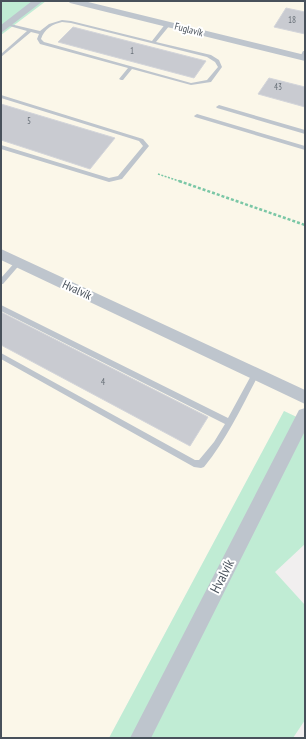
<svg xmlns="http://www.w3.org/2000/svg" width="306" height="739" font-family="'PT Sans Narrow',sans-serif">
<style>
.commercial{fill:#fbf7e9}
.green{fill:#c0ecd4}
.building{fill:#c9cbd1;stroke:#d3d5da}
.lines{fill:none;stroke-linecap:round;stroke-linejoin:round}
.path-far1{stroke:#7bc7a6;stroke-width:1.5;stroke-dasharray:2 1.5;stroke-linecap:butt}
.path{stroke:#7bc7a6;stroke-width:2.5;stroke-dasharray:3 2;stroke-linecap:butt}
.lane{fill:#bec5cd;fill-rule:evenodd}
.street{fill:#bec5cd;fill-rule:evenodd}
.labels{text-anchor:middle;stroke-width:4;stroke-linejoin:round;paint-order:stroke}
.far-number-label{font-size:9px;fill:#687078}
.far-street-label{font-size:10px;fill:#48515b;stroke:#fff}
.number-label{font-size:10px;fill:#687078}
.street-label{font-size:12px;fill:#48515b;stroke:#fff}
.near-street-label{font-size:14px;fill:#48515b;stroke:#fff}
</style>
<rect width="100%" height="100%" fill="#f1efef"/>
<path class="commercial" d="M46,1h252l7,2v418l-21,-10 -175,327h-108v-703z"/>
<path class="green" d="M1,1h45l-45,34z
M284,411l21,10v123l-30,28 30,33v115l-12,18h-184z"/>
<path class="building" d="M286,8l19,4v22l-31,-7z
M73,27l133,34 -12,17 -136,-36z
M269,78l36,9v20l-47,-13z
M1,104l114,34 -25,31 -89,-29z
M1,312l207,105 -18,29 -189,-101z"/>
<g class="lines">
<path class="path-far1" d="M158,174l24,8"/>
<path class="path" d="M179,181l126,44"/>
<path class="lane" d="M62,20l9,1 81,20 14,-18h4v2l-14,17 55,13 8,5 3,7 -11,15 -20,3 -59,-16 -9,11h-2l-2,-1 9,-11 -88,-24 -3,-5 2,-5 -8,-2 -30,25v-3l26,-23 -21,-6v-2l34,8 9,-7zM62,22l9,1 136,34 8,5 3,5 -11,13 -16,3 -147,-41 -3,-3c3,-10 12,-15 21,-17z
M303,51h2v5l-1,2h-4v-1z
M1,95l142,44 6,7 -27,33 -13,3 -108,-33v-4l108,33 9,-2 25,-30 -4,-5 -138,-43z
M219,105l86,25v4l-88,-26 -1,-1z
M197,114l108,32v4l-110,-33 -1,-1z
M17,260h2l3,2 -19,22h-2v-6z
M1,305l227,113 25,-46h4l2,2c-17,32 -32,65 -55,93l-3,1 -7,-1 -193,-108v-6l194,107h4l15,-18 11,-18 -224,-113z"/>
<path class="street" d="M32,1h11l-42,32v-8z
M68,1h16l221,54v6l-235,-58z
M1,249l304,141v14l-304,-144z
M305,408v23l-154,307h-21l169,-328z"/>
</g>
<g class="labels">
<g class="far-number-label">
<text x="292" y="23">18</text>
<text x="132" y="54">1</text>
<text x="278" y="90">43</text>
<text x="29" y="124">5</text>
</g>
<g class="far-street-label">
<text transform="translate(189 29) rotate(14)" y="4">Fuglavík</text>
</g>
<g class="number-label">
<text x="103" y="385">4</text>
</g>
<g class="street-label">
<text transform="translate(77 290) rotate(25)" y="4">Hvalvík</text>
</g>
<g class="near-street-label">
<text transform="translate(222 576) rotate(-63)" y="5">Hvalvík</text>
</g>
</g>
<rect width="306" height="739" fill="none" stroke="#48515b" stroke-width="4"/>
</svg>
